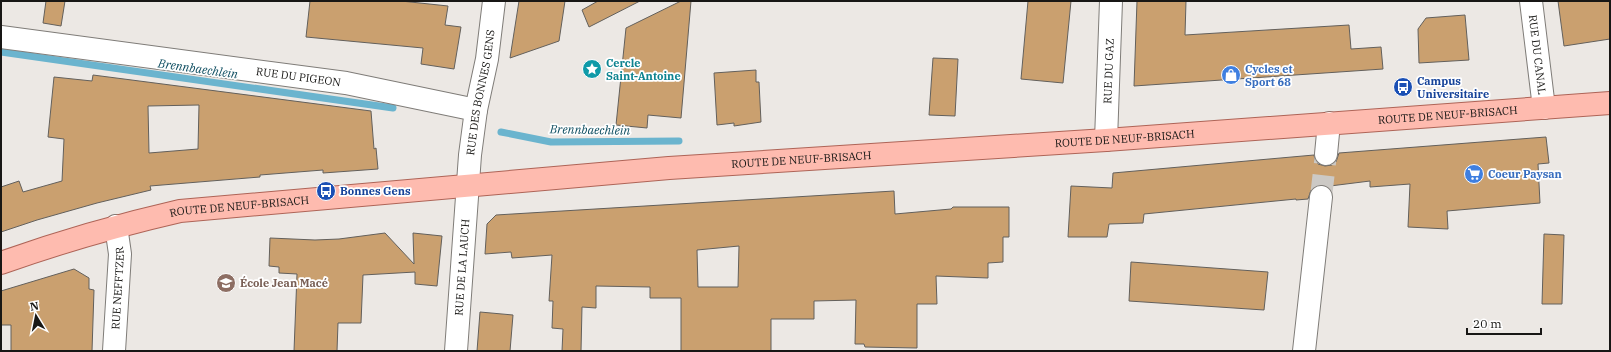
<svg xmlns="http://www.w3.org/2000/svg" width="1611" height="352" font-family="'IBM Plex Serif',serif">
<style>
.lines{fill:none;stroke-linecap:round;stroke-linejoin:round}
.stream{stroke:#6bb4ce;stroke-width:7}
.building{fill:#caa06f;stroke:#63605c;fill-rule:evenodd}
.minor-tunnel{stroke:#ccc9c5;stroke-width:22;stroke-dasharray:22 11;stroke-linecap:butt}
.minor-casing{stroke:#7f7c78;stroke-width:24}
.major-casing{stroke:#ae6457;stroke-width:24}
.minor{stroke:#fff;stroke-width:22}
.major{stroke:#febbaf;stroke-width:22}
.labels{text-anchor:middle;stroke-width:3.5;stroke-linejoin:round;paint-order:stroke}
.street-label{font-size:11px;fill:#181715;stroke:#fff}
.culture-label{font-size:11px;font-weight:bold;fill:#0d838f;stroke:#fff;text-anchor:start}
.shop-label{font-size:11px;font-weight:bold;fill:#366cbe;stroke:#fff;text-anchor:start}
.transit-label{font-size:11px;font-weight:bold;fill:#164399;stroke:#fff;text-anchor:start}
.education-label{font-size:11px;font-weight:bold;fill:#785e54;stroke:#fff;text-anchor:start}
.water-label{font-size:12px;font-style:italic;fill:#0d4d60;stroke:#fff}
</style>
<rect width="100%" height="100%" fill="#ece8e4"/>
<g class="lines">
<path class="stream" d="M1,52l392,56
M501,132l50,10 128,-1"/>
</g>
<path class="building" d="M46,1h19l-4,25 -18,-3z
M310,1h91l47,5 -3,19 16,2 -7,42 -33,-5 2,-16 -117,-11z
M519,1h46l-6,40 -49,17z
M598,1h42l-51,26 -7,-17z
M681,1h10l-10,117 -33,-3 -1,13 -31,-3 10,-97z
M1028,1h43l-8,82 -42,-4z
M1137,1h49l-1,34 164,-10 2,24 30,-2 2,22 -249,17z
M1558,1h52v38l-46,7z
M1465,15l4,45 -50,3 -1,-34 8,-11z
M933,58l25,1 -3,57 -26,-1z
M756,70v12h3l2,40 -27,4v-3l-17,2 -3,-52z
M93,75l278,36 3,38 2,-1 2,21 -55,4v-3l-63,5v2l-110,9 1,4 -54,13 -60,17 -36,12v-45l18,-6 4,11 39,-11 2,-42 -16,-2 6,-60 38,4zM199,105l-1,44 -49,4 -1,-47z
M1546,137l3,26 -11,1 2,39 -93,8 1,18 -40,-2 2,-43 -40,3v-6l-40,5v2l-7,-3h-7l-5,5 -3,9 -12,1v-1l-152,15 -1,9 -34,1 -2,13h-39l3,-51 41,2 1,-15 201,-18 1,5 3,4 7,2 7,-1 4,-3 3,-9z
M894,191l1,23 56,-5 2,-2h56v30h-6v25l-15,1v15l-52,-2 1,28h-20v44l-52,-1 -1,-3h-9l1,-44 -42,1v18h-43v32h-90v-53h-31v-11l-54,-1v22l-14,-1 -1,44h-19l1,-22 -11,-1 1,-27h-4l3,-46 -40,3 -1,-6 -26,2 2,-30 9,-9zM739,246l-1,41h-40l-1,-37z
M385,233l29,31 -1,-31 29,3 -5,50 -22,-2v-12l-52,3 -2,48h-23l-1,28h-43l3,-77 -18,-1v-6l-10,-1 1,-28 45,2 24,-1z
M1544,234l20,1 -2,69h-20z
M1131,262l137,10 -4,38 -135,-9z
M74,269l15,9v11l5,1 -2,61h-81v-26h-10v-34z
M480,312l33,3 -3,36h-33z"/>
<g class="lines">
<path class="minor-tunnel" d="M1321,197l5,-43"/>
<g class="minor-casing">
<g id="minor">
<path id="s1" d="M1531,1l13,107"/>
<path id="s2" d="M1,37l345,46 130,27"/>
<path id="s3" d="M1106,140l5,-139"/>
<path d="M1326,154l3,-31"/>
<path id="s4" d="M114,351l6,-97 -4,-28"/>
<path id="s5" d="M456,351l14,-196 6,-45 11,-51 7,-58"/>
<path d="M1304,351l17,-154"/>
</g>
</g>
<g class="major-casing">
<g id="major">
<path id="s6" d="M1,263c59,-21 118,-38 179,-52l489,-43 437,-28 504,-37"/>
</g>
</g>
<use href="#minor" class="minor"/>
<use href="#major" class="major"/>
</g>
<defs>
<g id="sight-disc" transform="scale(1)"><circle r="9.5" fill="#0f9aa8" stroke="#fff"/><path d="M0-6L1.8-2.2L6-1.7L2.9 1.2L3.7 5.4L0 3.3L-3.7 5.4L-2.9 1.2L-6-1.7L-1.8-2.2Z" fill="#fff"/></g>
<g id="shop-disc" transform="scale(1)"><circle r="9.5" fill="#3f7fe0" stroke="#fff"/><path d="M-5-2.5h2.3a2.7 3.5 0 0 1 5.4 0H5L5.5 6h-11ZM-1.5-2.5h3a1.5 2.3 0 0 0-3 0Z" fill="#fff"/></g>
<g id="bus-disc" transform="scale(1)"><circle r="9.5" fill="#1a4fb4" stroke="#fff"/><path d="M-5-6H5V4H4V6H2V4H-2V6H-4V4H-5ZM-3.5-4V0h7V-4ZM-3.5 1.2v1.5H-2V1.2ZM2 1.2v1.5H3.5V1.2Z" fill="#fff"/></g>
<g id="supermarket-disc" transform="scale(1)"><circle r="9.5" fill="#3f7fe0" stroke="#fff"/><path d="M-6-5.5h2.5l.6 2H6L4.5 2H-2.5L-4.4-4H-6ZM-1.5 3.2a1.3 1.3 0 1 0 .1 0ZM3 3.2a1.3 1.3 0 1 0 .1 0Z" fill="#fff"/></g>
<g id="school-disc" transform="scale(1)"><circle r="9.5" fill="#8d6e63" stroke="#fff"/><path d="M0-5L7-2L0 1L-7-2ZM-4 1L0 2.5L4 1V4Q0 6-4 4Z" fill="#fff"/></g>
</defs>
<g fill-rule="evenodd">
<use href="#sight-disc" x="592" y="69"/>
<use href="#shop-disc" x="1231" y="75"/>
<use href="#bus-disc" x="1403" y="87"/>
<use href="#supermarket-disc" x="1474" y="174"/>
<use href="#bus-disc" x="326" y="191"/>
<use href="#school-disc" x="226" y="283"/>
</g>
<g class="labels">
<g class="street-label">
<text dy="4" stroke="none"><textPath href="#s1" startOffset="54">RUE DU CANAL</textPath></text>
<text dy="4" stroke="none"><textPath href="#s3" startOffset="69">RUE DU GAZ</textPath></text>
<text dy="4" stroke="none"><textPath href="#s2" startOffset="300">RUE DU PIGEON</textPath></text>
<text dy="4" stroke="none"><textPath href="#s5" startOffset="260">RUE DES BONNES GENS</textPath></text>
<text dy="4" stroke="none"><textPath href="#s6" startOffset="1458">ROUTE DE NEUF-BRISACH</textPath></text>
<text dy="4" stroke="none"><textPath href="#s6" startOffset="1134">ROUTE DE NEUF-BRISACH</textPath></text>
<text dy="4" stroke="none"><textPath href="#s6" startOffset="810">ROUTE DE NEUF-BRISACH</textPath></text>
<text dy="4" stroke="none"><textPath href="#s6" startOffset="246">ROUTE DE NEUF-BRISACH</textPath></text>
<text dy="4" stroke="none"><textPath href="#s5" startOffset="84">RUE DE LA LAUCH</textPath></text>
<text dy="4" stroke="none"><textPath href="#s4" startOffset="63">RUE NEFFTZER</textPath></text>
</g>
<g class="culture-label">
<text x="606" y="67">Cercle<tspan x="606" dy="13">Saint-Antoine</tspan></text>
</g>
<g class="shop-label">
<text x="1245" y="73">Cycles et<tspan x="1245" dy="13">Sport 68</tspan></text>
<text x="1488" y="178">Coeur Paysan</text>
</g>
<g class="transit-label">
<text x="1417" y="85">Campus<tspan x="1417" dy="13">Universitaire</tspan></text>
<text x="340" y="195">Bonnes Gens</text>
</g>
<g class="education-label">
<text x="240" y="287">École Jean Macé</text>
</g>
<g class="water-label">
<text transform="translate(198 69) rotate(8)" y="4">Brennbaechlein</text>
<text transform="translate(590 130) rotate(1)" y="4">Brennbaechlein</text>
</g>
</g>
<rect width="1611" height="352" fill="none" stroke="#181715" stroke-width="4"/>
<g transform="translate(36 316) rotate(350)" stroke="#ffffff" stroke-width="3" paint-order="stroke">
<path d="M0-3L7 15L0 10L-7 15Z" fill="#181715"/>
<text y="-6" font-size="11" font-weight="bold" text-anchor="middle" fill="#181715">N</text>
</g>
<path d="M1467 328v6h74v-6" fill="none" stroke="#181715" stroke-width="2"/>
<text x="1473" y="328" font-size="12" fill="#181715" stroke="#ffffff" stroke-width="3" paint-order="stroke">20 m</text>
</svg>
